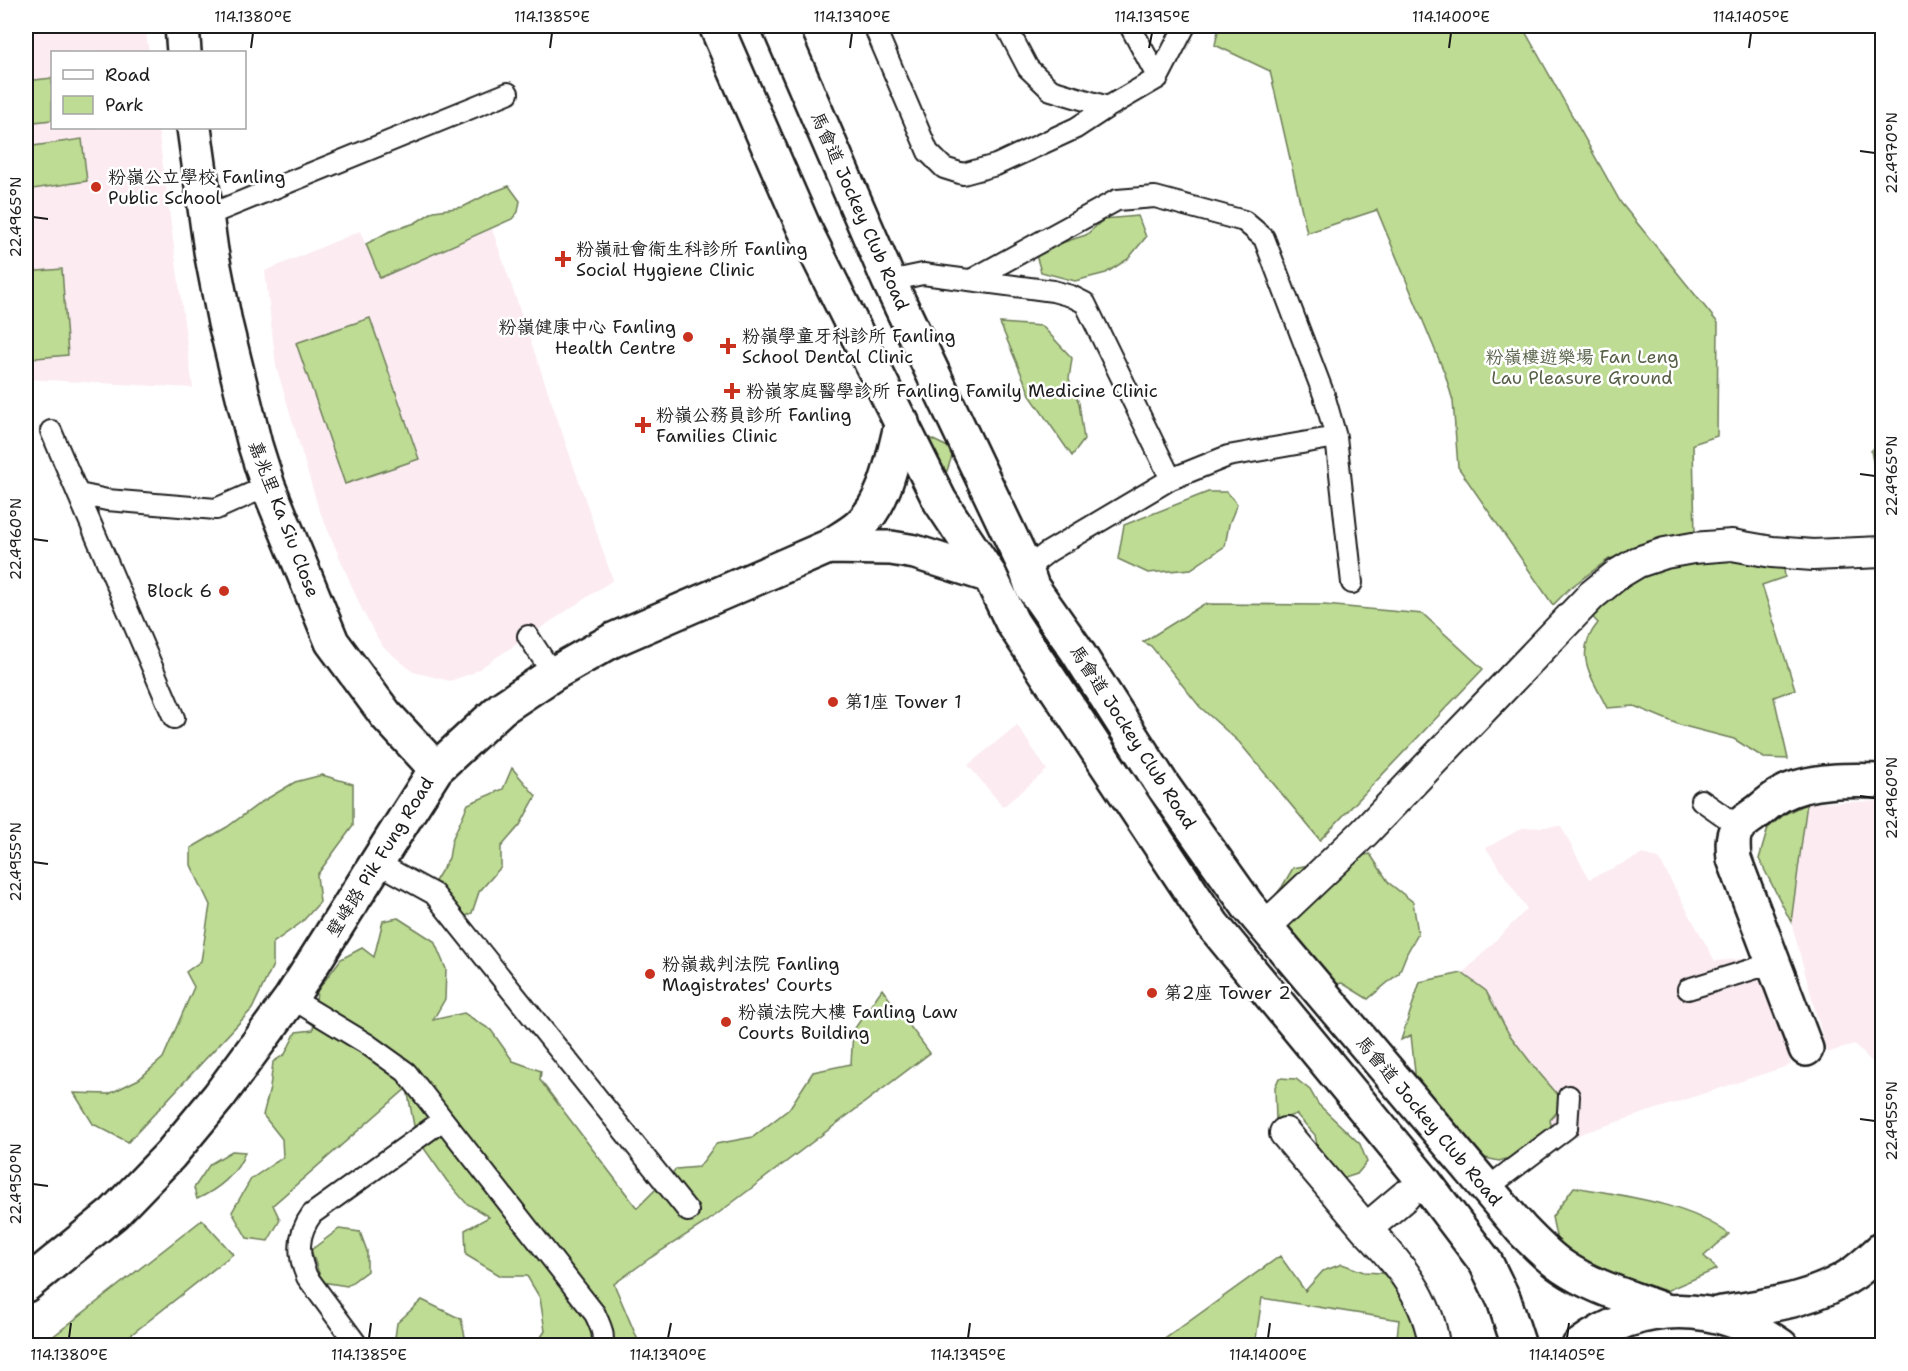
<svg xmlns="http://www.w3.org/2000/svg" width="1908" height="1371" font-family="'Shantell Sans','LXGW WenKai TC',sans-serif">
<style>
.built{fill:#fcecf2}
.green{fill:#bedc94;stroke:#6d7c58;stroke-width:1.5}
.lines{fill:none;stroke-linecap:round;stroke-linejoin:round}
.service-casing{stroke:#1c1c1c;stroke-width:24}
.pedestrian-casing{stroke:#1c1c1c;stroke-width:34}
.minor-casing{stroke:#1c1c1c;stroke-width:38}
.secondary-casing{stroke:#1c1c1c;stroke-width:38}
.service{stroke:#fff;stroke-width:20}
.pedestrian{stroke:#fff;stroke-width:30}
.minor{stroke:#fff;stroke-width:33}
.secondary{stroke:#fff;stroke-width:33}
.ticks{fill:none;stroke:#1c1c1c;stroke-width:2}
.poi-dot{fill:#c8321e;stroke:#fff;stroke-width:2}
.labels{text-anchor:middle;stroke-width:5;stroke-linejoin:round;paint-order:stroke}
.poi-label{font-size:18px;fill:#1c1c1c;stroke:#fff;text-anchor:start}
.street-label{font-size:18px;fill:#1c1c1c;stroke:#fff}
.park-label{font-size:18px;fill:#555f46;stroke:#fff}
.neatline{fill:none;stroke:#1c1c1c;stroke-width:2}
.ticks-label{font-size:15px;text-anchor:middle;fill:#1c1c1c}
</style>
<rect width="100%" height="100%" fill="#fff"/>
<filter id="ink" filterUnits="userSpaceOnUse"><feTurbulence type="fractalNoise" baseFrequency=".0167" numOctaves="2"/><feDisplacementMap in="SourceGraphic" scale="12" xChannelSelector="R" yChannelSelector="G"/><feConvolveMatrix kernelMatrix="1 2 1 2 8 2 1 2 1" color-interpolation-filters="sRGB"/></filter>
<g filter="url(#ink)">
<path class="built" d="M26,26h119l4,26h-97v76h106l35,260 -167,-9z
M492,229l121,351 -140,93 -23,8 -37,-9 -31,-26 -20,-36 -44,-103 -42,-141 -11,-95 95,-40 20,47z
M1017,725l30,45 -44,37 -35,-42z
M1882,801v271l-28,-28 -27,9 -36,-131 16,-119z
M1561,826l28,53 54,-25 16,5 56,102 38,-3 25,57 13,50 -229,75 -136,-130 101,-101 -41,-61 36,-20z"/>
<path class="green" d="M1219,26h303l99,177 97,120 -1,113 -24,8 2,92 -86,23 -39,29 -17,17 -95,-138 -5,-66 -8,-27 -68,-164 -70,23 -37,-162 -55,-26z
M52,78v42l-26,3v-42z
M82,139l5,42 -61,9v-43z
M509,186l11,15 -2,11 -6,7 -132,59 -14,-34 22,-12 27,-9 19,-12 29,-4 25,-13z
M1138,216l8,21 -18,22 -22,14 -31,8 -34,-9 -5,-17 22,-11 28,-9 18,-16z
M62,269l6,86 -42,4v-87z
M370,318l49,141 -74,25 -49,-141z
M1000,323l42,3 30,32 -3,21 10,24 5,37 -12,16 -41,-59z
M927,437l27,13 -7,21h-39l-5,-11z
M1882,441v52l-4,-7 -7,-35z
M1208,492h19l10,12 -8,20 -4,22 -34,23 -43,4 -30,-14 6,-34z
M1687,557l96,4 2,16 -23,8 33,104 -21,8 14,62 -24,-1 -30,-19 -54,-14 -46,-19 -27,2c-15,-31 -35,-54 -9,-85l-11,-12 27,-25z
M1204,604l120,1 99,9 60,55 -163,171 -81,-98 -39,-35 -49,-61 -8,-4z
M512,768l24,28 -16,29 -19,22v20l-22,25 -7,21 -25,13 -19,-33 21,-35 3,-18 16,-36 35,-15z
M322,775l31,9v42l-36,49 3,27 -18,20 -29,21v22l-21,44 -124,133 -35,-18 -19,-31 35,1 30,-15 24,-21 31,-71 -8,-15 15,-11 9,-56 -19,-40v-17l36,-21 33,-24 35,-21z
M1807,803l-16,119 -32,-63 9,-31 17,-14z
M1370,854l19,29 24,19 5,31 -11,20 -8,20 -31,26 -26,-16 -38,7 -56,-60 34,-43 11,-19z
M398,918l36,23 12,28 -1,30 -12,21 31,-7 27,17 22,31 28,10 -1,9 97,128 39,-39 23,-2 17,-23 37,-7 36,-28 24,-37 38,-8 2,-33 29,-42 48,64 -222,168 -58,37 -36,26 26,61h-104l9,-14 -5,-33 -13,-22h-26l-35,-21 -1,-25 24,-13 -23,-14 -19,-22 -31,-44 -9,-49 -134,117 7,15 -12,21 -21,-3 -15,-26 19,-33 32,-22 -1,-18 -19,-24 7,-27 3,-26 12,-8 11,-22 17,-2 4,-39 24,-32 21,-11 12,9 9,-36z
M1462,973l24,18 23,43 26,34 30,35 -15,17 5,25 -56,16 -49,-11 -34,-68 -5,-47 -10,5 19,-58z
M1279,1078l17,1 14,11 8,14 42,40 7,18 -10,12 -12,4 -18,-11 -9,-17 -3,-15 -19,-21 -20,7 -1,-34z
M232,1151l13,1c-7,22 -28,38 -48,47l-3,-11 16,-24z
M1574,1187c51,9 113,16 155,47l-25,22 13,13 -51,22 -106,-35 -8,-39z
M202,1220l31,34 -115,91h-76z
M339,1229l21,3 7,19v20l-20,15 -25,-4 -11,-32z
M1280,1256l25,35 18,-20 19,-7 22,8 17,1 23,8 17,38 -9,4 5,13v9h-21l3,-25 -137,-22 -7,47 -100,1z
M422,1300l39,19 6,26h-73l3,-22z"/>
<g class="lines">
<g class="service-casing">
<path id="service" d="M874,26l54,126 16,16 19,6 33,-9 80,-37 32,-21
M1006,26l22,42 23,22 57,17 50,-29 27,-52
M1130,26l28,52
M206,216l302,-123
M971,280l146,-80 38,-3 89,24 20,17 60,157 12,42 -108,19 -57,23
M889,281l34,-7 130,17 18,5 14,7 86,176 -123,73 -22,17
M51,431l123,287
M1336,437l16,146
M79,494l28,6 109,9 52,-23
M528,636l25,38
M1701,800l37,26
M376,862l58,32 254,317
M1688,989l85,-26
M291,998l76,46 39,28 189,242c5,11 10,20 7,32
M1486,1189l81,-61 2,-32
M358,1346l-51,-69c-10,-23 -10,-43 5,-63l131,-94"/>
</g>
<g class="pedestrian-casing">
<path id="pedestrian" d="M1265,927l99,-94 228,-238 26,-21 20,-12 27,-9 28,-5 39,-3 40,7 41,3 69,-3
M1285,1133l81,96
M1405,1196l-39,33c31,32 63,70 68,117"/>
</g>
<g class="minor-casing">
<path id="minor" d="M182,26l2,26
M194,128l17,123 14,72 30,122 13,41 64,156 54,73 50,54
M828,547l63,1 24,4 75,24
M1806,1049l-72,-190c-3,-31 1,-31 25,-48 7,-6 15,-13 23,-17 28,-15 69,-14 100,-13
M26,1285l88,-72 56,-58 49,-59 72,-98 145,-229 66,-61 51,-34 60,-34 215,-93c10,-7 22,-13 31,-21 28,-25 34,-70 43,-104"/>
</g>
<g class="secondary-casing">
<path id="secondary" d="M716,26l88,202 136,273 50,75 22,46 201,303 211,256 62,82 18,37 15,46
M779,26l110,255 137,288 6,18 43,61 88,138 85,120 274,324c13,13 26,27 41,37 31,21 69,31 103,44
M1717,1314c47,-8 97,-13 137,-41 10,-7 19,-16 28,-24
M1579,1346c63,-47 139,-45 202,0"/>
</g>
<use href="#service" class="service"/>
<use href="#pedestrian" class="pedestrian"/>
<use href="#minor" class="minor"/>
<use href="#secondary" class="secondary"/>
</g>
</g>
<path class="ticks" d="M251,48l2,-15M550,48l2,-15M850,48l2,-15M1149,48l3,-15M1449,48l2,-15M1749,48l2,-15M1860,151l15,2M33,217l15,2M1860,474l15,2M33,539l15,2M1860,796l15,2M33,862l15,2M1860,1119l15,2M33,1184l15,2M69,1338l2,-15M369,1338l2,-15M668,1338l3,-15M968,1338l2,-15M1268,1338l2,-15M1567,1338l2,-15"/>
<g class="poi-dot">
<circle cx="96" cy="187" r="6"/>
<path d="M560 250h6v6h6v6h-6v6h-6v-6h-6v-6h6z"/>
<circle cx="688" cy="337" r="6"/>
<path d="M725 337h6v6h6v6h-6v6h-6v-6h-6v-6h6z"/>
<path d="M729 382h6v6h6v6h-6v6h-6v-6h-6v-6h6z"/>
<path d="M640 416h6v6h6v6h-6v6h-6v-6h-6v-6h6z"/>
<circle cx="224" cy="591" r="6"/>
<circle cx="833" cy="702" r="6"/>
<circle cx="650" cy="974" r="6"/>
<circle cx="1152" cy="993" r="6"/>
<circle cx="726" cy="1022" r="6"/>
</g>
<g class="labels">
<g class="poi-label">
<text x="108" y="183">粉嶺公立學校 Fanling<tspan x="108" dy="21">Public School</tspan></text>
<text x="576" y="255">粉嶺社會衞生科診所 Fanling<tspan x="576" dy="21">Social Hygiene Clinic</tspan></text>
<text x="676" y="333" text-anchor="end">粉嶺健康中心 Fanling<tspan x="676" dy="21">Health Centre</tspan></text>
<text x="742" y="342">粉嶺學童牙科診所 Fanling<tspan x="742" dy="21">School Dental Clinic</tspan></text>
<text x="746" y="397">粉嶺家庭醫學診所 Fanling Family Medicine Clinic</text>
<text x="656" y="421">粉嶺公務員診所 Fanling<tspan x="656" dy="21">Families Clinic</tspan></text>
<text x="212" y="597" text-anchor="end">Block 6</text>
<text x="845" y="708">第1座 Tower 1</text>
<text x="662" y="970">粉嶺裁判法院 Fanling<tspan x="662" dy="21">Magistrates' Courts</tspan></text>
<text x="1164" y="999">第2座 Tower 2</text>
<text x="738" y="1018">粉嶺法院大樓 Fanling Law<tspan x="738" dy="21">Courts Building</tspan></text>
</g>
<g class="street-label">
<text transform="translate(860 211) rotate(66)" y="6">馬會道 Jockey Club Road</text>
<text transform="translate(284 519) rotate(69)" y="6">嘉兆里 Ka Siu Close</text>
<text transform="translate(1133 737) rotate(57)" y="6">馬會道 Jockey Club Road</text>
<text transform="translate(380 857) rotate(-58)" y="6">璧峰路 Pik Fung Road</text>
<text transform="translate(1429 1121) rotate(50)" y="6">馬會道 Jockey Club Road</text>
</g>
<g class="park-label">
<text x="1582" y="363">粉嶺樓遊樂場 Fan Leng<tspan x="1582" dy="21">Lau Pleasure Ground</tspan></text>
</g>
</g>
<rect width="1908" height="1371" fill="none" stroke="#fff" stroke-width="66"/>
<rect x="51" y="51" width="195" height="78" fill="#ffffff" stroke="#a4a4a4" stroke-width="1.5"/>
<rect x="63" y="70" width="30" height="9" fill="#ffffff" stroke="#a4a4a4" stroke-width="1.5"/>
<text x="105" y="81" font-size="18" fill="#1c1c1c">Road</text>
<rect x="63" y="96" width="30" height="18" fill="#bedc94" stroke="#a4a4a4" stroke-width="1.5"/>
<text x="105" y="111" font-size="18" fill="#1c1c1c">Park</text>
<rect x="33" y="33" width="1842" height="1305" class="neatline"/>
<g class="ticks-label">
<text x="253" y="22">114.1380°E</text>
<text x="552" y="22">114.1385°E</text>
<text x="852" y="22">114.1390°E</text>
<text x="1152" y="22">114.1395°E</text>
<text x="1451" y="22">114.1400°E</text>
<text x="1751" y="22">114.1405°E</text>
<text transform="translate(1892 153) rotate(-90)" y="5">22.4970°N</text>
<text transform="translate(16 217) rotate(-90)" y="5">22.4965°N</text>
<text transform="translate(1892 476) rotate(-90)" y="5">22.4965°N</text>
<text transform="translate(16 539) rotate(-90)" y="5">22.4960°N</text>
<text transform="translate(1892 798) rotate(-90)" y="5">22.4960°N</text>
<text transform="translate(16 862) rotate(-90)" y="5">22.4955°N</text>
<text transform="translate(1892 1121) rotate(-90)" y="5">22.4955°N</text>
<text transform="translate(16 1184) rotate(-90)" y="5">22.4950°N</text>
<text x="69" y="1360">114.1380°E</text>
<text x="369" y="1360">114.1385°E</text>
<text x="668" y="1360">114.1390°E</text>
<text x="968" y="1360">114.1395°E</text>
<text x="1268" y="1360">114.1400°E</text>
<text x="1567" y="1360">114.1405°E</text>
</g>
</svg>
